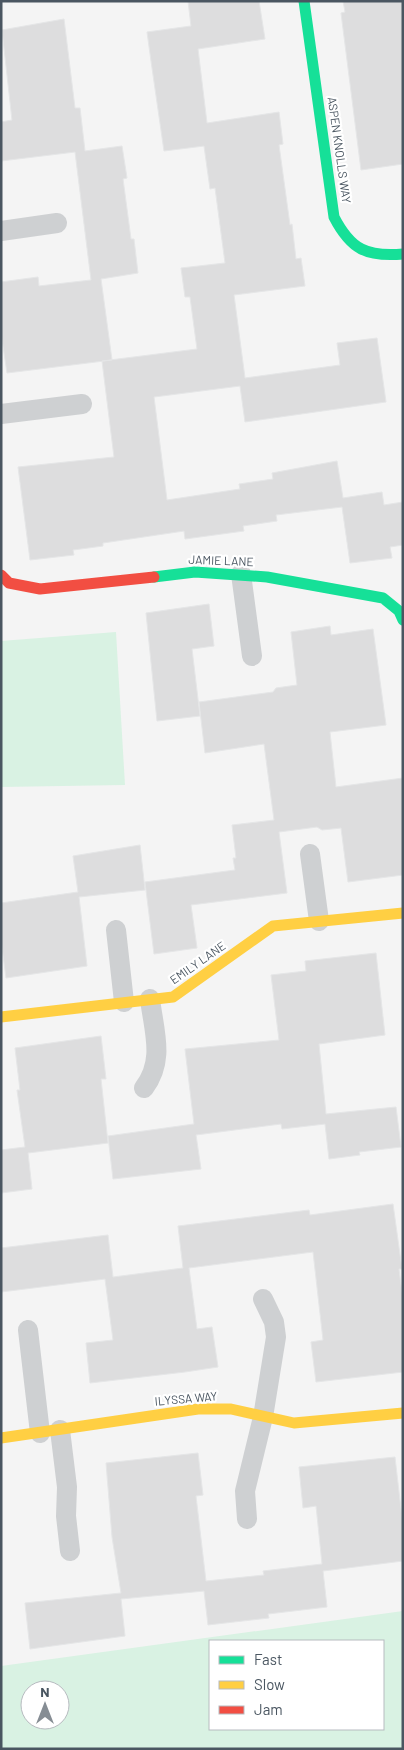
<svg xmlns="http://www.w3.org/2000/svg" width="404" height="1750" font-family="Barlow,sans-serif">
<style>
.green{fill:#d9f2e3;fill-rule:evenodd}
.building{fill:#ddddde;stroke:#e5e6e7}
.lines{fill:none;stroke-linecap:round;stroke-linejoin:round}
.lane{stroke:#ced0d2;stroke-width:20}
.fast{stroke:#16e098;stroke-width:11}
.slow{stroke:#ffcf43;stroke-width:11}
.jam{stroke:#f24e42;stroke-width:11}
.labels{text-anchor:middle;stroke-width:4.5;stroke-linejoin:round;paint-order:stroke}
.street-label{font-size:12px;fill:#4a5661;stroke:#fff}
</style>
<rect width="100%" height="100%" fill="#f4f4f4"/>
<path class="green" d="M116,632l9,153 -124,2v-146z
M403,1611v138h-402v-83zM210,1641h173v88h-173zM30,1690h30v30h-30z"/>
<path class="building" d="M188,1h71l6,38 -67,10 9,74 72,-11 4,32 -4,1 11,80 2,-1 4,35 5,-1 4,28 -71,9 11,83 95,-13 -3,-22 40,-5 9,64 -141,20 -5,-36 -86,11 13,103 73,-11 -1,-5 34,-5 -1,-6 65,-12 6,37 39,-6 2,13 19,-3v43l-13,2 2,11 -42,5 -8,-56 -66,8 1,6 -34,5 1,5 -59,8 -1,-8 -81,12v3l-30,4 1,5 -44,5 -12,-93 96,-10 -12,-96 95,-12 -7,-52h-5l-4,-29 44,-5 -10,-75 -5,1 -6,-43 -40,5 -13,-90 -4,-29 44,-6z
M343,1h60v163l-42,6 -20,-157 4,-1z
M64,19l11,89h5l5,43 37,-5 5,32 -4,1 8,60h3l4,34 -37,6 11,81 -105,13 -6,-40v-51l37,-5 1,9 52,-6 -16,-128 -74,9v-39l11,-2 -10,-90z
M209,604l5,42 -22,3 8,67 -43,5 -11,-108z
M330,626l1,9 42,-6 13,96 -56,7 6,55 67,-9v97l-55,7 -7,-54 -19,2 -5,-3 -38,5 8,61 -96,12 6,43 -43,6 -9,-72 90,-12 -2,-12h3l-4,-33 42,-5 -10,-76 -59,9 -6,-51 74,-10 3,-4 21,-3 -6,-53z
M140,845l5,45 -66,7 8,69 -81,12 -5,-38v-37l77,-11 -5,-36z
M376,953l9,82 -66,9 7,70 70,-7 5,40 -42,5 1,3 -31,4 -4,-35 -43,5 -1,-5 -85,11 5,34 -88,10 -5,-43 86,-12 -9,-75 94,-9 -8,-65 35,-4 -1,-10z
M101,1036l5,43h-5l7,64 -80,10 4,36 -31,4v-43l24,-3 -8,-57h3l-5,-42z
M393,1204l9,65h-3l4,31v72l-87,10 -5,-40 12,-2 -10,-88 -124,16 8,61 15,-2 6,40 -33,5 -95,11 -4,-40 27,-3 -8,-61 -104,13v-44l107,-13 5,42 70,-9 -5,-42 131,-16 1,5z
M198,1453l5,42 -7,1 10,85 58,-6 -1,-4 59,-7 -6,-58 -13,2 -4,-41 96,-10 8,69v35l-80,10 4,36 -59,7 1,4 -61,7 -4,-34 -83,8 4,37 -95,13 -5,-46 96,-10 -9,-56 -6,-74z"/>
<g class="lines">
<path class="lane" d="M1,231l56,-8
M1,414l81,-10
M241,574l11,82
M310,854l9,67
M116,930l8,72
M144,1088c21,-28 10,-56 6,-89
M28,1330l12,103
M60,1430l7,57 -1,29 4,35
M247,1519l-2,-28 18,-74 13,-80 -2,-15 -11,-23"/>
<path class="fast" d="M304,1l30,216c17,33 33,40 69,37
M154,577l41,-5 72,5 116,21 16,13 4,9"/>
<path class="slow" d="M1,1017l172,-20 100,-71 130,-13
M1,1438l197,-29h33l63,14 109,-10"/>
<path class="jam" d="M1,575l8,8 31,6 114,-12"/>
</g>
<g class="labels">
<g class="street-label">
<text transform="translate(339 150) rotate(82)" y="4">ASPEN KNOLLS WAY</text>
<text transform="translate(221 561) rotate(2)" y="4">JAMIE LANE</text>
<text transform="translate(198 963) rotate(-35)" y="4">EMILY LANE</text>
<text transform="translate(186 1399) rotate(-5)" y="4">ILYSSA WAY</text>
</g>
</g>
<rect width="404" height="1750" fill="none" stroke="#4a5661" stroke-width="5"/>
<rect x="209" y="1640" width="175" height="90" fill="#ffffff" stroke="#b7bbc0"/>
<rect x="219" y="1656" width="25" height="8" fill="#16e098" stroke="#b7bbc0"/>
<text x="254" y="1665" font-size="15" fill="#4a5661">Fast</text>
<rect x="219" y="1681" width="25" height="8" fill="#ffcf43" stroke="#b7bbc0"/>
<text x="254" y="1690" font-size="15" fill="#4a5661">Slow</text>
<rect x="219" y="1706" width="25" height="8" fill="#f24e42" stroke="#b7bbc0"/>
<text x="254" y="1715" font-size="15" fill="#4a5661">Jam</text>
<g transform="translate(45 1705)"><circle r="24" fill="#ffffff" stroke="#b7bbc0"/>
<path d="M0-4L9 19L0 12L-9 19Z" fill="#868d94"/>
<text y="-8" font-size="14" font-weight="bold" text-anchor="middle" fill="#4a5661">N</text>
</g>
</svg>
